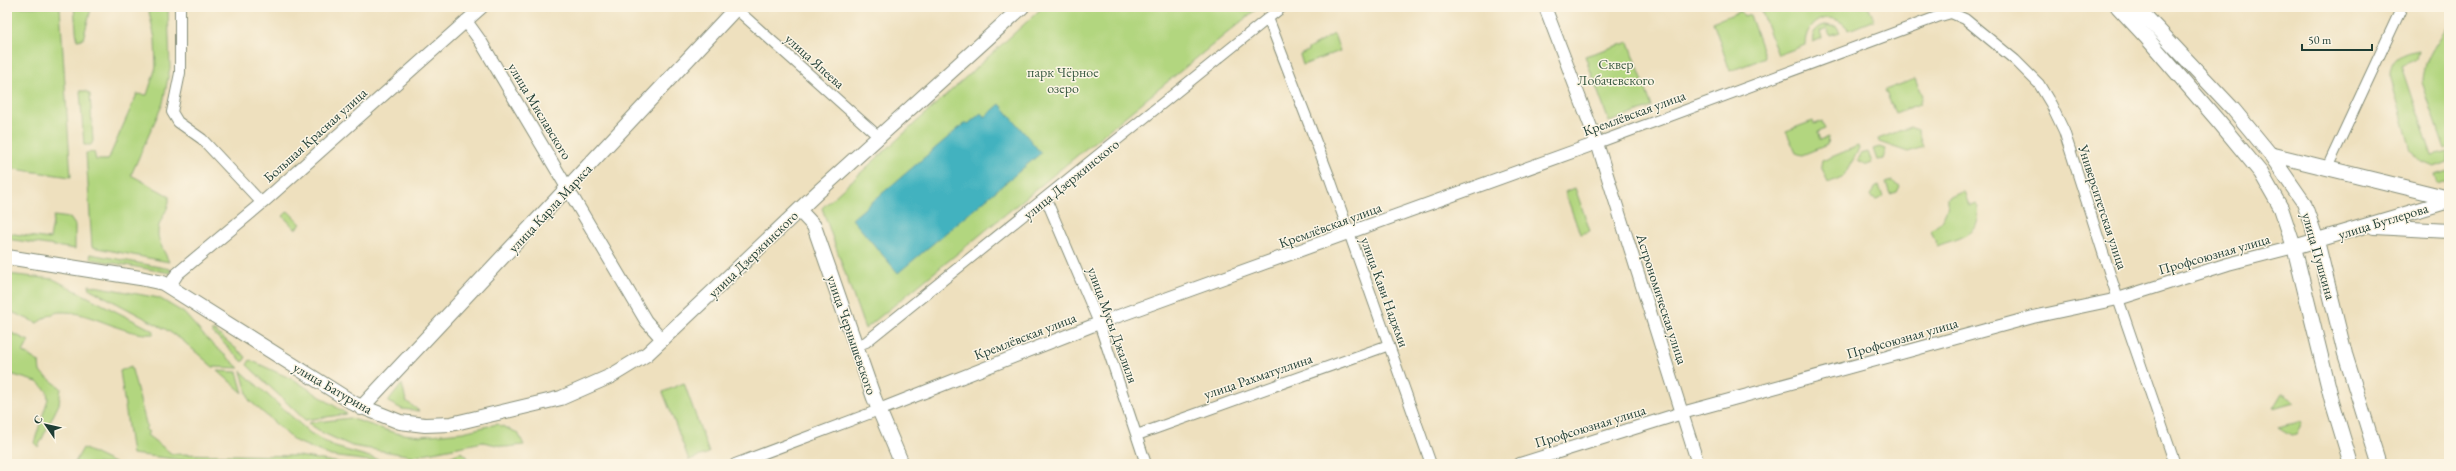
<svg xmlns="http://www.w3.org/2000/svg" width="2456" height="471" font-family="'EB Garamond',serif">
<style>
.green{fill:#b2d67f;stroke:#688a5a}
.water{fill:#43b2bf;stroke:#31787a}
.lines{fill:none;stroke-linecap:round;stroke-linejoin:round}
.minor-casing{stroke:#868e79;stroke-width:12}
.tertiary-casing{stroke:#868e79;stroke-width:14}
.secondary-casing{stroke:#868e79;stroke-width:16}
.minor{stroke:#fff;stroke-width:10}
.tertiary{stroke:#fff;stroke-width:12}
.secondary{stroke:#fff;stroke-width:14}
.labels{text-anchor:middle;stroke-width:3;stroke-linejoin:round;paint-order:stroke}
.street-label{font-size:14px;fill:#1f3d34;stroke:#fcf5e5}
.park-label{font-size:14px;fill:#3c5c43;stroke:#fcf5e5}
</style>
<rect width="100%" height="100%" fill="#fcf5e5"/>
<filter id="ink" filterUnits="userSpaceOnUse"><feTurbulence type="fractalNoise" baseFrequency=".025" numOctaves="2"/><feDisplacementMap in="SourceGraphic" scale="8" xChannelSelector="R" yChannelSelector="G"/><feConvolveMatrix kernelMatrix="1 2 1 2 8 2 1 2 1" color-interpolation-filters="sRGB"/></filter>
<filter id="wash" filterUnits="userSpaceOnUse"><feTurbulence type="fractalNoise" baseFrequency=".012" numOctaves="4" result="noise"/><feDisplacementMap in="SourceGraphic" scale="16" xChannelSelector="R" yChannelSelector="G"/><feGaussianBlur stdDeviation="0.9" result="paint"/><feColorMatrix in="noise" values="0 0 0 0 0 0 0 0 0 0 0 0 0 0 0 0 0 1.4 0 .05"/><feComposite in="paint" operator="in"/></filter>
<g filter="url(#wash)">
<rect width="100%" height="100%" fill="#eee0be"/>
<path class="green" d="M7,7h53l11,170 -64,-9z
M74,7l17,2 -8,30 -6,1z
M148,7h20l2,61 -7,35 -32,72 38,21c2,14 -11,22 -11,36 -1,9 8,22 11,30l-77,-15 -6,-94 8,-1 2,8h12l29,-66 10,1 9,-28 -1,-28z
M1043,7h216l-394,322 -43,-121z
M1760,7h109l5,13 -25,10c-16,-22 -44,-11 -44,15l-27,10z
M1741,11l3,6 6,-2 15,43 -35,13 -17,-49z
M1825,25l12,2 3,5 -10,3 -3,-7 -7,3 2,7 -9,4c-2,-9 4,-15 12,-17z
M2449,25v122l-4,2 -23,-67c0,-20 16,-41 27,-57z
M1334,34l6,17 -37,14 -3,-10 8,-4v-2z
M1629,42l23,65 -43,15 -24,-66z
M2418,50l-2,9 -14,7 30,90 17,-4v10l-16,5 -14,-6 -8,-11 -21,-75c1,-18 13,-22 28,-25z
M1915,79l7,17 -3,8 -24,9 -10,-23z
M80,91h6l4,3 3,47 -2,4h-7z
M1813,121l1,3 8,-3 3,8 -8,3 3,8 8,-3 -1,8 -25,10 -6,-2 -10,-22z
M1910,127l7,3 6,17 -15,5 -29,-10 -1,-3z
M1858,146l1,3 -15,27 -16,7 -7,-18 1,-4z
M1880,147l6,2 -3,10 -6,1 -4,-11z
M1868,152l4,11 -5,2 -9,-5 3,-6z
M2449,170v9l-12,4 -3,-9z
M1892,181l8,5 -3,6 -7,2 -4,-11z
M1879,186l4,11 -7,3 -6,-3 4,-9z
M1575,188l15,43 -10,3 -15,-42z
M1964,191l5,15 8,-3c8,32 -17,34 -40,43l-6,-16c11,-6 18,-20 17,-32z
M288,211l13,13 -6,5 -12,-13z
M54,216l16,2 5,7v24l-68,-10v-6l43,6z
M90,254l80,15 1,4 -80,-14z
M7,274l46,5 101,52 -1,3c-31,2 -63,-24 -94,-22 -7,1 -16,7 -22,11l-30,-13z
M89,285l70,13 25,15 23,26 32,29 -26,-1 -31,-27 -17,-11 -75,-40z
M7,331l22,10 -6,11 16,10 1,10 21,16 -2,16 -21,43 -4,-4 14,-44 -1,-8 -10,-9 -30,-9z
M211,331h4l31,26 -3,5z
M250,360l46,21 51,33 -42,6 -58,-55z
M131,366l16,61 -2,2 4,3 -2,3 25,19 126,2 49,8h-129l-86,-10 -12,-83z
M218,371l19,1 6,21z
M241,371l69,62 25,14 59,17 -63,-8 -36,-15 -46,-41z
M684,383l25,70 -20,7 -26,-68z
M402,384l4,17 13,10 -17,-2 -14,-7z
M2282,393l12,9 -21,6z
M350,418l45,15 26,3 42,-4 34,-8 21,9 6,12 -18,2 -23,-5 -70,14 -61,-10 -29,-13 -15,-10z
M2299,422l3,1 -6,11 -5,1 -13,-8z
M83,448l33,16h-42z
M461,452l5,3 5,9h-25l2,-6z"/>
<path class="water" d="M1000,104l41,49 -143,120 -46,-54 114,-97 2,2 13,-11 4,4z"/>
</g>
<g filter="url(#ink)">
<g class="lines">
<g class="minor-casing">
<path id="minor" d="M180,7v66l-8,39 6,10 24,17 60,64
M734,7l144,129
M1268,18l61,158 102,288
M1597,143l340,-126 14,-4 14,6 50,41 24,24 12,20 13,27 52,162 59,171
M2327,168l75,-161
M1046,199l53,124 47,141
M856,346l10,-4 416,-335
M1137,435l252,-90
M735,464l144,-54"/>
</g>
<g class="tertiary-casing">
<path id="tertiary" d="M1545,7l52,136 101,321
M466,21l15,21 165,279 17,19
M169,287l8,-13 85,-71 220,-196
M879,410l220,-87 498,-180
M1520,464l162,-51 351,-96 85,-18 110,-35 66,-17"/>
</g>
<g class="secondary-casing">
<path id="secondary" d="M2118,7l28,30 73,85 42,51 20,35 13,39 38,154 19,63
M2137,7l96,102 37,45 34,49 13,38 28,113 34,110
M2270,154l179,44
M799,210l15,16 60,172 28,66
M2374,227l75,4
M2294,247l155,-46
M7,257l133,21 23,5 192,121 45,18 25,3 26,-1 110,-26 50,-22 36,-22 171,-162 204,-185
M361,408l376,-401"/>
</g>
<use href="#minor" class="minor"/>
<use href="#tertiary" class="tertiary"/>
<use href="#secondary" class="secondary"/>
</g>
</g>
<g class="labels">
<g class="street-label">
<text transform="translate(815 61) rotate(42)" y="5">улица Япеева</text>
<text transform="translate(540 111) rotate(59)" y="5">улица Миславского</text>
<text transform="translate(1634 113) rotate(-20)" y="5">Кремлёвская улица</text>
<text transform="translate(315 135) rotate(-42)" y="5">Большая Красная улица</text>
<text transform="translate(1071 179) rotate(-39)" y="5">улица Дзержинского</text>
<text transform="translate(2103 207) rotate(72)" y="5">Университетская улица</text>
<text transform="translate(550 208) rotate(-47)" y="5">улица Карла Маркса</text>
<text transform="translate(2383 221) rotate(-17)" y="5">улица Бутлерова</text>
<text transform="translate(1330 225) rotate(-20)" y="5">Кремлёвская улица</text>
<text transform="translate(753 254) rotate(-44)" y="5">улица Дзержинского</text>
<text transform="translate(2214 254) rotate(-16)" y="5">Профсоюзная улица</text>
<text transform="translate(2319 256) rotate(74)" y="5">улица Пушкина</text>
<text transform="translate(1385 292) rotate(70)" y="5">улица Кави Наджми</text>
<text transform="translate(1662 299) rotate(72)" y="5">Астрономическая улица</text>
<text transform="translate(1113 325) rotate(70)" y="5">улица Мусы Джалиля</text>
<text transform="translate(852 335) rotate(71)" y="5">улица Чернышевского</text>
<text transform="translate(1025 336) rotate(-21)" y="5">Кремлёвская улица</text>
<text transform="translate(1902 338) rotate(-16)" y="5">Профсоюзная улица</text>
<text transform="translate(1258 376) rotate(-19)" y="5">улица Рахматуллина</text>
<text transform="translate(333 388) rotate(30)" y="5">улица Батурина</text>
<text transform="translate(1590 426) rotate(-17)" y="5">Профсоюзная улица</text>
</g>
<g class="park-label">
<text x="1616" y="69">Сквер<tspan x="1616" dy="16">Лобачевского</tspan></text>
<text x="1063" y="77">парк Чёрное<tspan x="1063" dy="16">озеро</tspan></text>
</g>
</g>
<rect width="2456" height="471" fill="none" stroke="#fcf5e5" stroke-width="24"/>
<g transform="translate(46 425) rotate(304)" stroke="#fcf5e5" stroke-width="3" paint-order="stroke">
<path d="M0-3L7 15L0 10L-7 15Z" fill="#1f3d34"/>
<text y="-6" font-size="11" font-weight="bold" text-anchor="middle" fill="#1f3d34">С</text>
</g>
<path d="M2302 44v6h70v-6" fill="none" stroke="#1f3d34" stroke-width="2"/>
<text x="2308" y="44" font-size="12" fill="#1f3d34" stroke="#fcf5e5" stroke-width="3" paint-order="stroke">50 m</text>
</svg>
